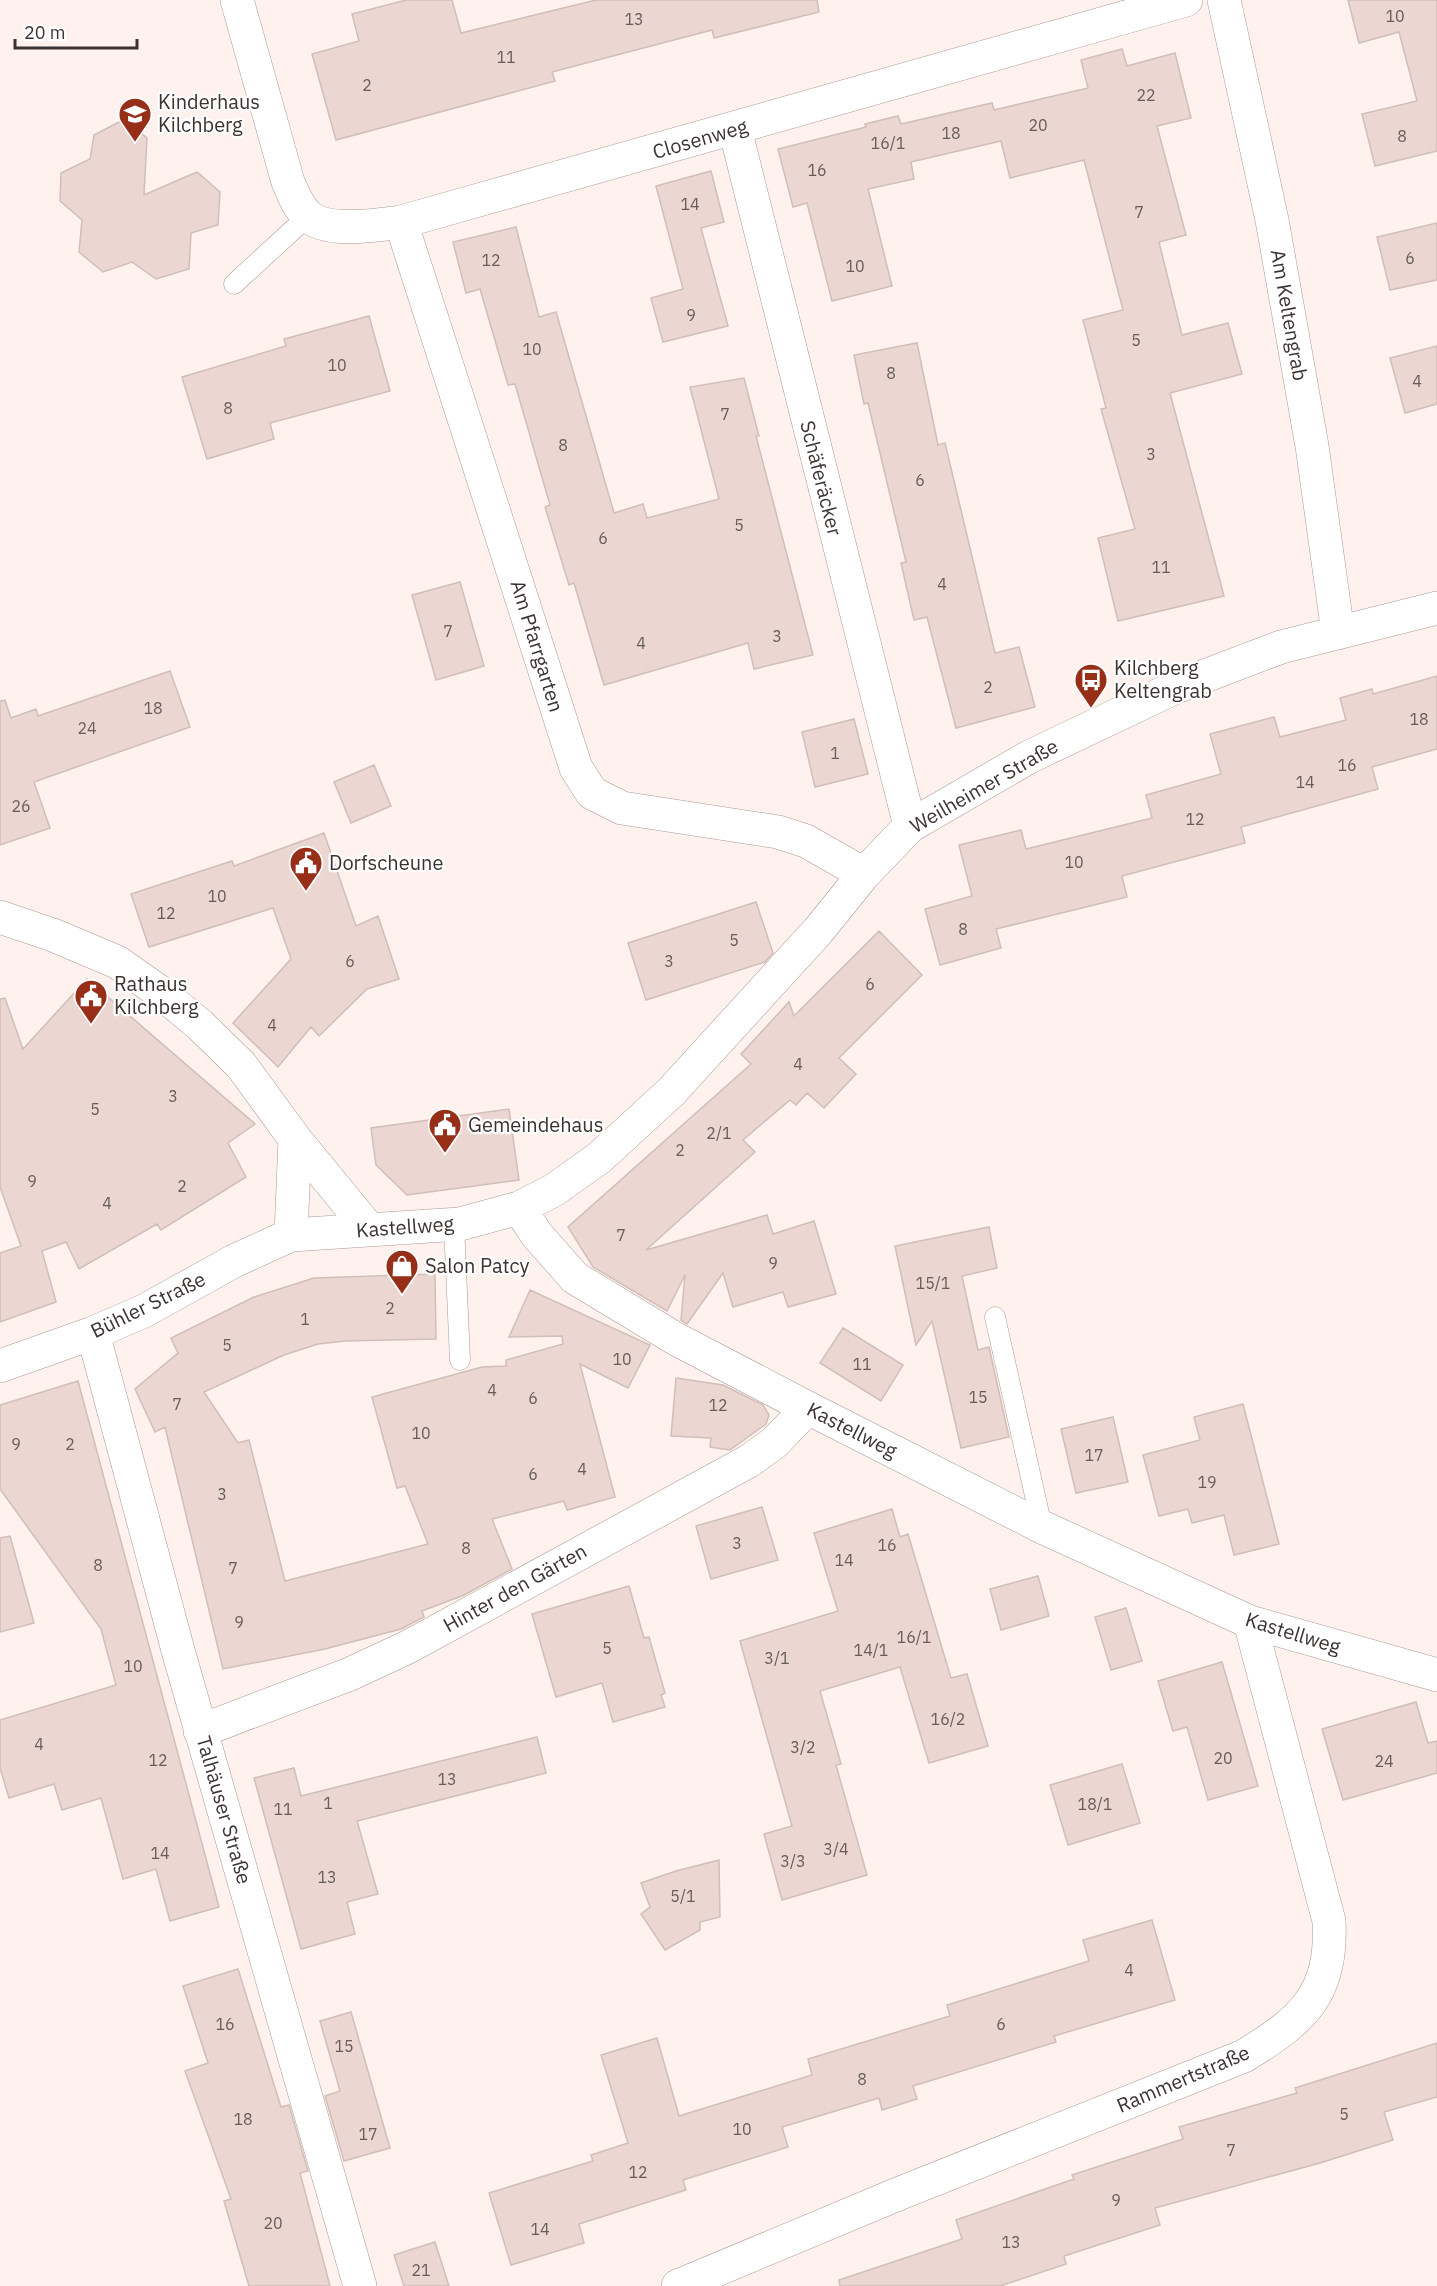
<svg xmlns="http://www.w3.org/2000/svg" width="1437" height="2286" font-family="'IBM Plex Sans',sans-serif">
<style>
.building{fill:#ebd6d1;stroke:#d1beb9;stroke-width:1.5}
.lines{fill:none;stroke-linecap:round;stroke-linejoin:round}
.lane-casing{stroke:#ac9995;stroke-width:21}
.street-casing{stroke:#ac9995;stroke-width:34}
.lane{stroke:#fff;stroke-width:20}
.street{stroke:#fff;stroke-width:33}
.labels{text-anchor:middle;stroke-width:4.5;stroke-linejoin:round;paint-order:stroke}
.number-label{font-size:16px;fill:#675c59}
.poi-label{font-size:20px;fill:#3b3331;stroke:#fff;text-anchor:start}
.street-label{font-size:20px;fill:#3b3331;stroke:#fff}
</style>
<rect width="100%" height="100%" fill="#fef1ee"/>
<path class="building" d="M406,0h46l9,33 135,-33h221l2,12 -105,26 -2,-8 -160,42 3,9 -219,59 -24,-86 47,-13 -7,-27z
M1348,0h89v151l-62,15 -13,-52 55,-13 -18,-69 -40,11z
M1122,49l5,17 48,-13 16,65 -34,8 29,109 -27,7 23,93 46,-12 14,51 -72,19 54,203 -106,25 -20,-83 37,-9 -34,-120 5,-1 -23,-88 40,-10 -39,-150 -74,18 -9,-37 -90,21 3,17 -46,10 24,97 -60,15 -25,-98 -14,4 -15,-58 88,-22 -1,-3 33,-8 3,8 91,-21 2,7 94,-22 -7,-28z
M125,119l22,19 -3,57 53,-23 23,20 -2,33 -27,8 -2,36 -33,10 -24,-17 -29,10 -24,-20 3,-32 -22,-19 1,-28 29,-14 4,-24z
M711,171l13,51 -23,6 27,98 -65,16 -12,-44 32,-9 -27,-103z
M1437,223v57l-47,10 -13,-53z
M516,227l23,90 17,-5 58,201 29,-9 4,14 72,-19 -29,-112 54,-9 15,58h-3l57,219 -59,14 -6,-26 -144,42 -30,-102 -5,2 -24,-78 5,-2 -35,-121 -7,1 -28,-96 -14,4 -13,-51z
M369,316l21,75 -120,32 4,16 -67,20 -25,-82 104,-31 -2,-7z
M917,343l21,102 7,-2 50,210 24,-6 16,60 -79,21 -29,-111 -13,3 -13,-57 5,-1 -38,-159 -4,1 -10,-49z
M1437,346v58l-32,9 -15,-55z
M460,582l24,84 -48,14 -24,-85z
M170,671l20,56 -156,55 16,46 -50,17v-144l5,-1 6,18 25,-9 2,7z
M1437,676v73l-65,18 6,22 -137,38 4,16 -123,33 5,21 -131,32 5,19 -61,17 -15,-56 47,-13 -13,-51 62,-15 5,19 126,-31 -6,-23 75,-21 -11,-40 64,-17 6,20 66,-17 -6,-22 32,-9 1,5z
M854,719l14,55 -53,13 -13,-55z
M374,765l17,41 -40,17 -17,-41z
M324,833l32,93 22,-10 21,63 -32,10 -48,47 -8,-9 -33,40 -45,-44 58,-64 -18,-51 -124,39 -18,-53 101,-33 2,5z
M756,902l17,51 -8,9 -119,38 -18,-57z
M879,931l43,44 -83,83 17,16 -32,34 -17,-15 -11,12 -6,-5 -47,40 12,12 -109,98 121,-35 6,19 41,-13 22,73 -48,13 -5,-15 -50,15 -10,-34 -36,51 -6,-4 4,-45 -18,36 -74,-44 -25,-40 183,-163 -10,-10 48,-52 5,14z
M87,979l168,145 -27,19 18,34 -85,53 -4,-6 -78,45 -13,-27 -24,9 14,51 -56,20v-69l21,-7 -21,-59v-188l5,-1 18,51z
M509,1109l10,71 -112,15 -31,-30 -5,-37z
M989,1227l8,41 -35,8 16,74 11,-3 20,90 -48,11 -29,-127 -16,24 -21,-99z
M435,1274l1,65 -91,2 -27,3 -34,11 -80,37 34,51 11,-3 36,141 143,-37 -23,-58 -8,2 -25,-91 110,-30 24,-1v-6l57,-16 -1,-8 -53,1 21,-47 120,55 -22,43 -48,-24 35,133 -48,13 -3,-9 -72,18 20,50 -48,26 -42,16 2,6 -23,12 -76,20 -102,20 -58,-242 -10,5 -20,-43 43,-36 -7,-15 83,-41 60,-19z
M843,1328l60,37 -22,36 -61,-38z
M676,1378l47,7 40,20 6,10 -3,9 -36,26 -20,-3 1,-9 -40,-2z
M78,1381l141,526 -49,14 -14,-52 -33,10 -22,-81 -39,12 -8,-26 -45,14 -9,-30v-48l116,-35 -15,-56 -101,-140v-84z
M1243,1404l36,140 -45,11 -10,-40 -32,8 -4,-14 -29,7 -16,-61 57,-15 -6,-23z
M1113,1417l15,65 -52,11 -15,-64z
M762,1507l16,53 -67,19 -15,-53z
M892,1509l8,28 8,-3 43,144 16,-4 21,72 -59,17 -29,-96 -80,24 21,73 -5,1 31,110 -85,25 -18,-66 28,-8 -52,-185 98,-30 -24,-78z
M10,1536l24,87 -34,9v-94z
M1038,1576l11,40 -48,14 -11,-41z
M629,1586l15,52 5,-1 16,56 -4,2 4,12 -52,15 -11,-39 -46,14 -24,-83z
M1126,1608l16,53 -31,9 -16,-53z
M1222,1662l36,124 -50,14 -21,-73 -14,4 -15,-50z
M1416,1702l12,41 9,-2v32l-94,27 -21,-71z
M537,1737l9,36 -189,48 21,73 -31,8 8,32 -54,15 -47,-171 40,-10 7,28z
M1122,1764l18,59 -72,22 -18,-60z
M719,1860l1,57 -20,5v8l-35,20 -24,-36 9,-7 -9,-24 35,-12z
M1152,1920l23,80 -121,36 2,6 -143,44 4,13 -35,11 -3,-12 -97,29 6,20 -105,33 3,10 -107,34 5,19 -73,22 -22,-72 104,-32 -2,-6 37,-12 -27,-88 56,-17 22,78 133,-41 -4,-16 142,-43 -3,-11 142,-44 -6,-21z
M238,1969l43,138 8,-2 19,66 -8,2 30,113h-81l-25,-85 7,-2 -46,-128 23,-8 -25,-77z
M351,2012l39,136 -46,13 -19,-65 15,-5 -20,-70z
M1437,2043v54l-53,15 9,28 -73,23 -165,45 5,17 -96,31 2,8 -66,22h-160l-1,-6 123,-41 -6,-19 118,-41 -2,-4 111,-36 -4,-12 118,-34 -2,-5z
M435,2242l14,44h-45l-10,-31z"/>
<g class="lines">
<g class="lane-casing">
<path id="lane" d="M234,284l74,-68
M454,1225l6,135
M995,1317l47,210"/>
</g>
<g class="street-casing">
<path id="street" d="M237,0l51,182c5,11 10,25 19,33 19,19 71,10 94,7l785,-222
M1224,0l48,220 40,226 26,187
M735,129l175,697
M401,222l175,546 16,25 30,15 156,24 28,9 58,33
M0,917l53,18 64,27 47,33 36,30 41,40 54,74 74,90
M519,1208l18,27 38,43 101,61 132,69 234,119 208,95 187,53
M291,1235l4,-96
M93,1333l86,321 181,632
M0,1366l93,-33 51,-22 90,-50 57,-26 169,-11 59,-16 35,-18 45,-32 72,-66 147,-161 46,-57 46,-48 119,-69 147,-70 105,-40 156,-39
M200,1731l150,-57 58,-27 341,-186 25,-18 34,-35
M678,2286l220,-92 346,-138c59,-36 89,-62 85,-135l-79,-299"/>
</g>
<use href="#lane" class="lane"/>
<use href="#street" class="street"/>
</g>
<defs>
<g id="school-pin" transform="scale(1.725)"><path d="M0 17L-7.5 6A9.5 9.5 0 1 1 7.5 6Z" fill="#972f18" stroke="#fff"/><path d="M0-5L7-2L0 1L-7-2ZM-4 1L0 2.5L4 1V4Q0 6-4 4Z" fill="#fff"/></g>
<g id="bus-pin" transform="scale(1.725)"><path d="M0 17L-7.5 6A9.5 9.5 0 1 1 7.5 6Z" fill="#972f18" stroke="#fff"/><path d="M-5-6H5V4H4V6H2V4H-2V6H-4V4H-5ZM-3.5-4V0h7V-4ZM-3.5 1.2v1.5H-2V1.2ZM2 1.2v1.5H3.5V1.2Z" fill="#fff"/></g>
<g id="civic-pin" transform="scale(1.725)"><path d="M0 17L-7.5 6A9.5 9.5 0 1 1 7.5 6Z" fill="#972f18" stroke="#fff"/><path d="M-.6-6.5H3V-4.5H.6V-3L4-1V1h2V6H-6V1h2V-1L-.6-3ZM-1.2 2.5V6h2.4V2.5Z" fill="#fff"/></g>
<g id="shop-pin" transform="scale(1.725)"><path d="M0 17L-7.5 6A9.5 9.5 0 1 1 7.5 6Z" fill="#972f18" stroke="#fff"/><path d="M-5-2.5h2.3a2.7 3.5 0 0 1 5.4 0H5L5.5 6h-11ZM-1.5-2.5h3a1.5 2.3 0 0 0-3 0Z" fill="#fff"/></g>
</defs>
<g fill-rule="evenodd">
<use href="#school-pin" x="135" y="114"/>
<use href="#bus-pin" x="1091" y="680"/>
<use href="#civic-pin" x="306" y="863"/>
<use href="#civic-pin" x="91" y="996"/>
<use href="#civic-pin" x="445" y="1125"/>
<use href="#shop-pin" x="402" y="1266"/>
</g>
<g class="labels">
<g class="number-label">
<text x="1395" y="22">10</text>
<text x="634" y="25">13</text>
<text x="506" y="63">11</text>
<text x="367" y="91">2</text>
<text x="1146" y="101">22</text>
<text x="1038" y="131">20</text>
<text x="951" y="139">18</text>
<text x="1402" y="142">8</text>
<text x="888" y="149">16/1</text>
<text x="817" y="176">16</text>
<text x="690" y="210">14</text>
<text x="1139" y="218">7</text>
<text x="1410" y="264">6</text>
<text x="491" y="266">12</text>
<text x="855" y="272">10</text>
<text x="691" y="321">9</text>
<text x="1136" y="346">5</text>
<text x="532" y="355">10</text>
<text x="337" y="371">10</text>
<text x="891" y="379">8</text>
<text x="1417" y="387">4</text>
<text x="228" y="414">8</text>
<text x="725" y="420">7</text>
<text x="563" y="451">8</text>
<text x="1151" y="460">3</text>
<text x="920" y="486">6</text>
<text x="739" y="531">5</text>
<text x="603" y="544">6</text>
<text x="1161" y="573">11</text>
<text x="942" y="590">4</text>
<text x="448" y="637">7</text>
<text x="777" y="642">3</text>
<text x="641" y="649">4</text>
<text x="988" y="693">2</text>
<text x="153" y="714">18</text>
<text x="1419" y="725">18</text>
<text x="87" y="734">24</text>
<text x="835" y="759">1</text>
<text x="1347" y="771">16</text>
<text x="1305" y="788">14</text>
<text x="21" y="812">26</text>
<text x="1195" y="825">12</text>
<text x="1074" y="868">10</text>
<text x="217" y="902">10</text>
<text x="166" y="919">12</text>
<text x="963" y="935">8</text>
<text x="734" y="946">5</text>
<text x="350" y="967">6</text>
<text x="669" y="967">3</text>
<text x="870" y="990">6</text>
<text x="272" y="1031">4</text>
<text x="798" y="1070">4</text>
<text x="173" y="1102">3</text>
<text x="95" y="1115">5</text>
<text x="719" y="1139">2/1</text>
<text x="680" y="1156">2</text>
<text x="32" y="1187">9</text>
<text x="182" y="1192">2</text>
<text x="107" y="1209">4</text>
<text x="621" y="1241">7</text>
<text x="773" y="1269">9</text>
<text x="933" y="1289">15/1</text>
<text x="390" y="1314">2</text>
<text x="305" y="1325">1</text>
<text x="227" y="1351">5</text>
<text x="622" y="1365">10</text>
<text x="862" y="1370">11</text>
<text x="492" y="1396">4</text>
<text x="978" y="1403">15</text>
<text x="533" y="1404">6</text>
<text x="177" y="1410">7</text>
<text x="718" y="1411">12</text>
<text x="421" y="1439">10</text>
<text x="16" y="1450">9</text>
<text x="70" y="1450">2</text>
<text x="1094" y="1461">17</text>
<text x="582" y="1475">4</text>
<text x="533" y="1480">6</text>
<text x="1207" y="1488">19</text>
<text x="222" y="1500">3</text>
<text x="737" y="1549">3</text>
<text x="887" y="1551">16</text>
<text x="466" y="1554">8</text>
<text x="844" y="1566">14</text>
<text x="98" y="1571">8</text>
<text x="233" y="1574">7</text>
<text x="239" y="1628">9</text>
<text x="914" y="1643">16/1</text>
<text x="607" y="1654">5</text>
<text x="871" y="1656">14/1</text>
<text x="777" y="1664">3/1</text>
<text x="133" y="1672">10</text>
<text x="948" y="1725">16/2</text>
<text x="39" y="1750">4</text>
<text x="803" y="1753">3/2</text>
<text x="1223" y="1764">20</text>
<text x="158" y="1766">12</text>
<text x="1384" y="1767">24</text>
<text x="447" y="1785">13</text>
<text x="328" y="1809">1</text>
<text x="1095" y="1810">18/1</text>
<text x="283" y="1815">11</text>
<text x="836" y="1855">3/4</text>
<text x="160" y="1859">14</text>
<text x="793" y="1867">3/3</text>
<text x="327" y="1883">13</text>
<text x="683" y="1902">5/1</text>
<text x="1129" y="1976">4</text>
<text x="225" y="2030">16</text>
<text x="1001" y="2030">6</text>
<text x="344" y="2052">15</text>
<text x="862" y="2085">8</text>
<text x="1344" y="2120">5</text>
<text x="243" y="2125">18</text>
<text x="742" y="2135">10</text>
<text x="368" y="2140">17</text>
<text x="1231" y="2156">7</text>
<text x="638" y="2178">12</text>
<text x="1116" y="2206">9</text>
<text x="273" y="2229">20</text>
<text x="540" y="2235">14</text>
<text x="1011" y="2248">13</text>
<text x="421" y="2276">21</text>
</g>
<g class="poi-label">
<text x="158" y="109">Kinderhaus<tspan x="158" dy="23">Kilchberg</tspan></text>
<text x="1114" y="675">Kilchberg<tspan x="1114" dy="23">Keltengrab</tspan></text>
<text x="329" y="870">Dorfscheune</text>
<text x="114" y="991">Rathaus<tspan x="114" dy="23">Kilchberg</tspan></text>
<text x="468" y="1132">Gemeindehaus</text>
<text x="425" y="1273">Salon Patcy</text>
</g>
<g class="street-label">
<text transform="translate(700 139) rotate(-16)" y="7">Closenweg</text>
<text transform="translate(1289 315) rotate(80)" y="7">Am Keltengrab</text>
<text transform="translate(821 478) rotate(76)" y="7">Schäferäcker</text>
<text transform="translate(537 646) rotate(73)" y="7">Am Pfarrgarten</text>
<text transform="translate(984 786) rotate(-30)" y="7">Weilheimer Straße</text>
<text transform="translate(405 1227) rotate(-4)" y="7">Kastellweg</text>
<text transform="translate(148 1305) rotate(-26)" y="7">Bühler Straße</text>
<text transform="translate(852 1430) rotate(27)" y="7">Kastellweg</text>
<text transform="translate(515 1588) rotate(-29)" y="7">Hinter den Gärten</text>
<text transform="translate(1293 1633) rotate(17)" y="7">Kastellweg</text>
<text transform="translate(224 1810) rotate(74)" y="7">Talhäuser Straße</text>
<text transform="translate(1183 2079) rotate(-23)" y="7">Rammertstraße</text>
</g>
</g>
<path d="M15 39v9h122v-9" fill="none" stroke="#3b3331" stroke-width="3"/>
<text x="24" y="39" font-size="18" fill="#3b3331" stroke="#ffffff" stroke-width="4.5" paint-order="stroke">20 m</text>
</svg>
